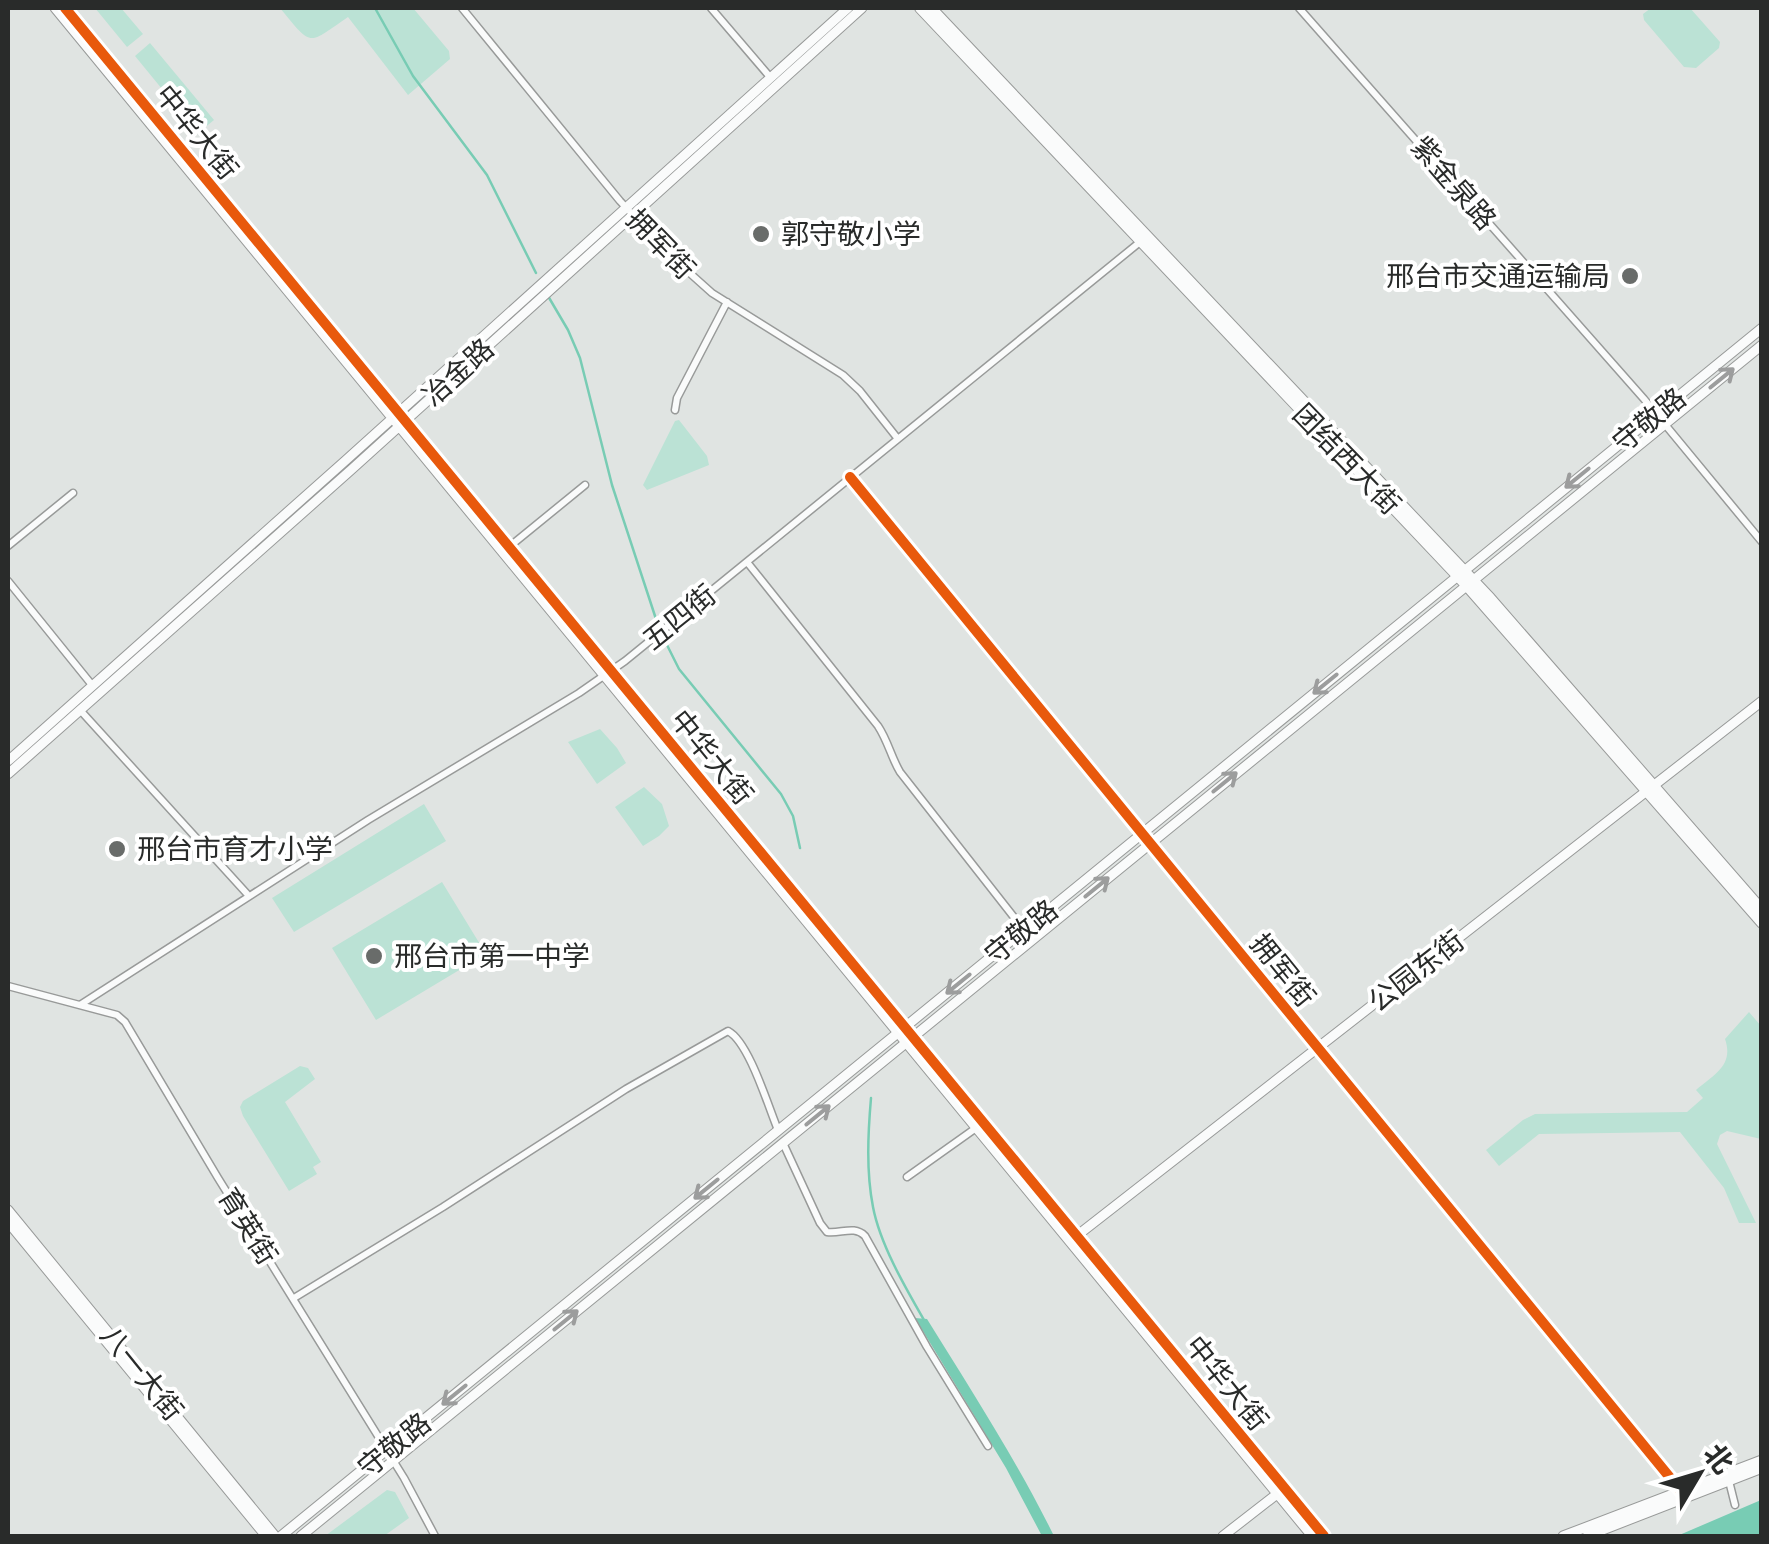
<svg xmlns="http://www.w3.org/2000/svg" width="1769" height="1544" font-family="'Fira Sans','Noto Sans SC',sans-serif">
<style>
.green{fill:#bbe2d5}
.water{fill:#78ccb4}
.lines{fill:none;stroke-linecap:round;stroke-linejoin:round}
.stream{stroke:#78ccb4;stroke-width:2.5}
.minor-casing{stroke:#989a99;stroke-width:9}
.tertiary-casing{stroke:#989a99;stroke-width:11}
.secondary-casing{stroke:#989a99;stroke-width:11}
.primary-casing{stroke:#989a99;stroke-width:12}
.minor{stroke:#fafbfb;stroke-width:6}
.tertiary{stroke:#fafbfb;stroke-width:9}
.secondary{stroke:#fafbfb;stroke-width:9}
.primary{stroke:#fafbfb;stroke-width:10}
.cycleway-casing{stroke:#fff;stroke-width:16}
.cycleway{stroke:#e8590c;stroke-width:10}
.oneway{stroke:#9c9d9d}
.poi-dot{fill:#696c6a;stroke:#fff;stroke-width:4}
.labels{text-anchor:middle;stroke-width:8;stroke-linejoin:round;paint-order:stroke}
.street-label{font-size:28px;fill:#292b2a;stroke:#fff}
.poi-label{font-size:28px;fill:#292b2a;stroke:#fff;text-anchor:start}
</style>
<rect width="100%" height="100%" fill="#e0e4e2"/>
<path class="green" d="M95,8h26l22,26 -16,13z
M280,8h133l36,43 1,8 -42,36 -60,-78c-41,28 -35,31 -68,-9z
M1651,8h39l30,34 -1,6 -23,20 -12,-1 -40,-47 -1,-6z
M150,43l64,77 -16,13 -63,-77z
M679,420l28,36 2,9 -62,25 -4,-5 32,-64z
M600,729l17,19 9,15 -29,21 -29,-42z
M644,787l18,17 7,22 -10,10 -16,10 -28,-39z
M424,804l22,37 -152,91 -22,-34z
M442,882l44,72 -110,66 -44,-72z
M1749,1012l12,14v113l-34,-8 -7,4 -3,9 39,79h-17l-15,-35 -44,-56 -141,2 -40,32 -13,-16 37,-30 12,-6 152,-2 16,-14 -7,-8c19,-16 38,-25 29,-51z
M300,1066l8,2 7,11 -30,23 36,60 -8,5 4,7 -28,17 -46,-75 -3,-9 3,-6z
M387,1490l8,2 14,26 -25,18h-59z"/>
<path class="water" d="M915,1318l12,1c44,71 90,142 127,217h-12l-36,-68z
M1761,1500v35l-5,1h-79z"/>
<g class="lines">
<path class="stream" d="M375,8l38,68 74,99 49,98
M548,296l20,34 12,28 32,127 44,134
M664,639l15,30 102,125 12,22 7,32
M871,1098c-3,35 -5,73 2,109 7,37 32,80 51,113"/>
<g class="minor-casing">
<path id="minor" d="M462,8l158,193 54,58 38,34 131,82 17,16 38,48
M711,8l59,69
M1299,8l345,391 118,143
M675,410l2,-12 50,-96
M850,477l831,1014
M8,546l65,-53
M509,547l76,-62
M747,562l131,164c10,15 13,31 22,46l124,158
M8,581l84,104
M80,710l169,186
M8,986l109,29 8,7 93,156 186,300 31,58
M80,1005l288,-185 211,-127 46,-32 515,-419
M783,1143l37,80 7,9c14,2 27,-7 38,4l62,111 61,99
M907,1177l69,-49
M294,1298l149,-91 183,-118 102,-58c21,11 40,75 50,99
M1729,1481l6,24"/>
</g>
<g class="tertiary-casing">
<path id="tertiary" d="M55,8l1257,1528
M65,8l1259,1528
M8,761l337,-300 503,-453
M8,774l344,-305 510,-461
M8,1210l267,326
M8,1222l258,314
M1074,1238l688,-537
M1223,1536l54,-42
M1563,1536l199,-76
M1587,1536l175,-68"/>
</g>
<g class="secondary-casing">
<path id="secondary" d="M281,1536l1481,-1208
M301,1536l1461,-1191"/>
</g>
<g class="primary-casing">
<path id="primary" d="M920,8l546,577 296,338
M931,8l559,590 272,312"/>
</g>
<use href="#minor" class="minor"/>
<use href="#tertiary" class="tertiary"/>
<use href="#secondary" class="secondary"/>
<use href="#primary" class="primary"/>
<g class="cycleway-casing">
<path id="cycleway" d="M65,8l1259,1528
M850,477l831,1014"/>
</g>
<use href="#cycleway" class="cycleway"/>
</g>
<defs><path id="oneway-shaft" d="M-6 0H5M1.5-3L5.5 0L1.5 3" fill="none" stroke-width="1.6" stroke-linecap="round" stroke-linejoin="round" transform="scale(2.5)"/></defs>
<g class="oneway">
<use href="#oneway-shaft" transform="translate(1722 378) rotate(-39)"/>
<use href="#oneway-shaft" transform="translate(1577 478) rotate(141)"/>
<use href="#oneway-shaft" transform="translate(1325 684) rotate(141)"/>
<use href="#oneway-shaft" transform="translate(1225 782) rotate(-39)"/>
<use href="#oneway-shaft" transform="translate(1097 887) rotate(-39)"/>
<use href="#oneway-shaft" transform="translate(958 984) rotate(141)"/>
<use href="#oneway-shaft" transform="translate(818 1115) rotate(-39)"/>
<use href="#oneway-shaft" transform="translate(706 1189) rotate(141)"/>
<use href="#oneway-shaft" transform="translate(566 1320) rotate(-39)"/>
<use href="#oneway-shaft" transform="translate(454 1395) rotate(141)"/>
</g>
<g class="poi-dot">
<circle cx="761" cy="234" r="10"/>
<circle cx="1630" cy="276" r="10"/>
<circle cx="117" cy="849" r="10"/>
<circle cx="374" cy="956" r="10"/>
</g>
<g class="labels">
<g class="street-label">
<text transform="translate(197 132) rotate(51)" y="10">中华大街</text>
<text transform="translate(1454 183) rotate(49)" y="10">紫金泉路</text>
<text transform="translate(661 244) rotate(46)" y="10">拥军街</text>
<text transform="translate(458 372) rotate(-42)" y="10">冶金路</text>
<text transform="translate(1649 420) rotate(-39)" y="10">守敬路</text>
<text transform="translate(1347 459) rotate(46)" y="10">团结西大街</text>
<text transform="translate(679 617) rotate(-39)" y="10">五四街</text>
<text transform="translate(712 757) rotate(51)" y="10">中华大街</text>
<text transform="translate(1021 932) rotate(-39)" y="10">守敬路</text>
<text transform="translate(1283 970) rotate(51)" y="10">拥军街</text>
<text transform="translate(1416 971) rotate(-38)" y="10">公园东街</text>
<text transform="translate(248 1226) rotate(58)" y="10">育英街</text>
<text transform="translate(142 1373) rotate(51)" y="10">八一大街</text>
<text transform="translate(1227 1383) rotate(51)" y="10">中华大街</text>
<text transform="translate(394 1445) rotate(-39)" y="10">守敬路</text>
</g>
<g class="poi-label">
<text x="781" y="244">郭守敬小学</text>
<text x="1610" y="286" text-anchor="end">邢台市交通运输局</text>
<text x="137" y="859">邢台市育才小学</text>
<text x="394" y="966">邢台市第一中学</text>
</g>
</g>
<rect width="1769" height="1544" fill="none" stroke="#292b2a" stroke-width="20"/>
<g transform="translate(1699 1474) rotate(52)" stroke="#ffffff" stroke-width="8" paint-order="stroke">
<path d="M0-8L18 38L0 25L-18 38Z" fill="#292b2a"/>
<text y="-15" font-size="28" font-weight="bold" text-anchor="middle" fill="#292b2a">北</text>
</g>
</svg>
